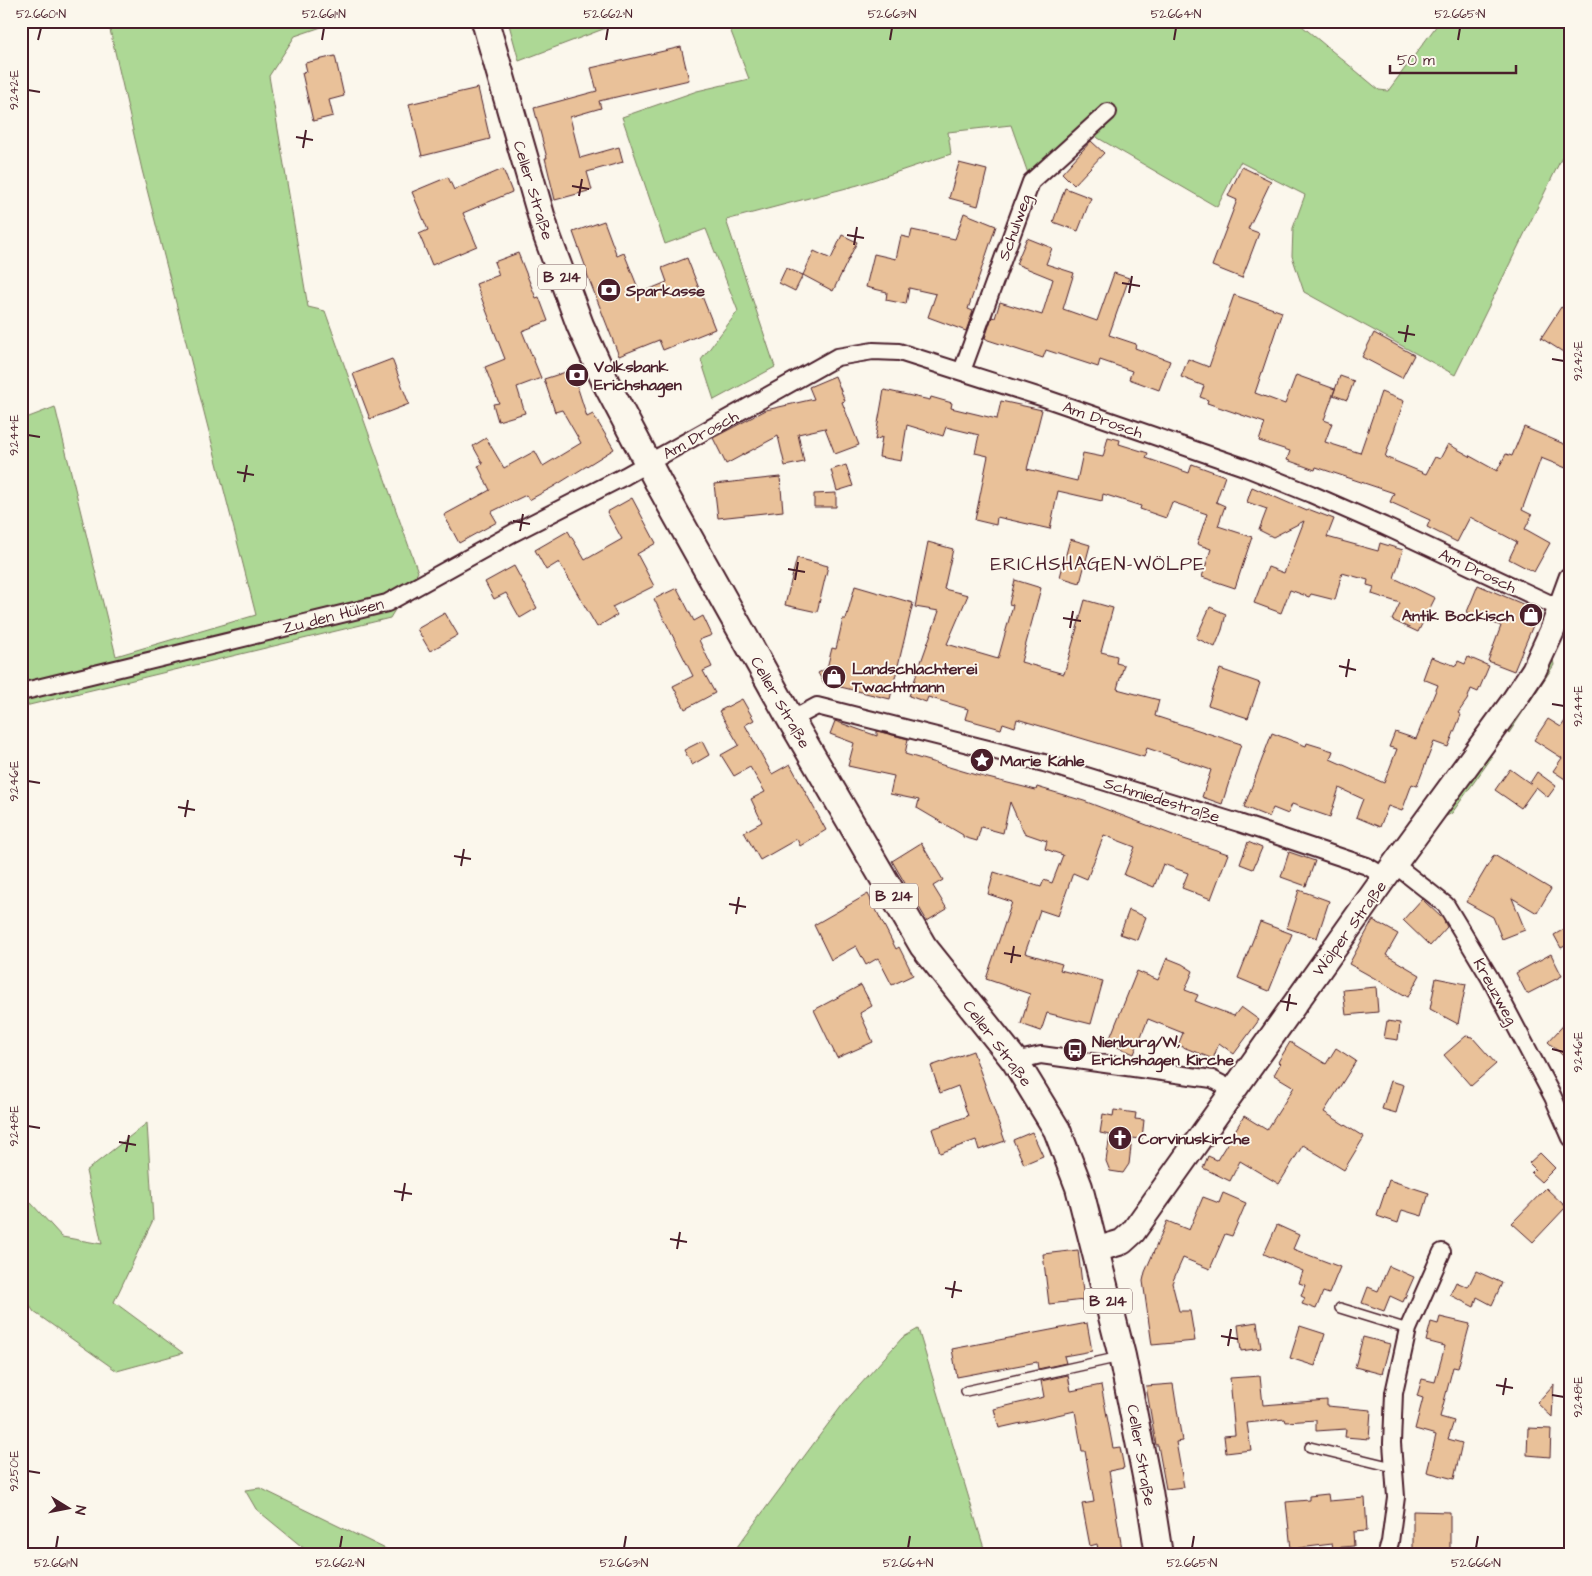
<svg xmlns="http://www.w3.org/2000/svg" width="1592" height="1576" font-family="'Architects Daughter',sans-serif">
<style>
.green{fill:#add895;stroke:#7c7c60}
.building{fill:#e9c199;stroke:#4a1f2b}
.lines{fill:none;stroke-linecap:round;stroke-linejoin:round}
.lane-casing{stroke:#4a1f2b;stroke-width:12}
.street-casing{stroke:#4a1f2b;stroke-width:20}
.secondary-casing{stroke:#4a1f2b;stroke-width:28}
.primary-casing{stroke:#4a1f2b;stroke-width:30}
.lane{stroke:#fbf7ec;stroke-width:9}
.street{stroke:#fbf7ec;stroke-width:16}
.secondary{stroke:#fbf7ec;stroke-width:24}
.primary{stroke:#fbf7ec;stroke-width:26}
.ticks{fill:none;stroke:#4a1f2b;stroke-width:2}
.labels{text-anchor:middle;stroke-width:4;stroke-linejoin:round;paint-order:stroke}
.shield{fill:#fbf7ec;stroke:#7f6065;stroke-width:1}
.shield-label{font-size:15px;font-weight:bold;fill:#4a1f2b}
.street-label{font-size:16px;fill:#4a1f2b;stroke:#fbf7ec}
.poi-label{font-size:16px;font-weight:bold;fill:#4a1f2b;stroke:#fbf7ec;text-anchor:start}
.quarter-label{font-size:19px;letter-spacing:1px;fill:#4a1f2b;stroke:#fbf7ec}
.neatline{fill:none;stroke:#4a1f2b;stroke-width:2}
.ticks-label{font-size:12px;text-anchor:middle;fill:#4a1f2b}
</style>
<rect width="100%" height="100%" fill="#fbf7ec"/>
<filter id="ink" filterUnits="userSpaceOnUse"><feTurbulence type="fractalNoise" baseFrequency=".02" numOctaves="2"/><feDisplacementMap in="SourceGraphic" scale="10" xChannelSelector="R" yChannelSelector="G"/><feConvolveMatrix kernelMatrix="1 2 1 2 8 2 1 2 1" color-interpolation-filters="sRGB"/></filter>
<g filter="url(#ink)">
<path class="green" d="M108,21h231l-44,15 -26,40 39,231 17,4 93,261 -28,46 -369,89v-287l34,-13 61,249 140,-41 -114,-445z
M508,21h97l1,7 -87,33z
M727,21h569l83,69 9,1 52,-70h131v118l-116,236 -151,-83 -12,-36 1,-28 12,-33 -65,-33 -23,45 -119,-69 -8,-10 -59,54 -20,-57 -63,7 3,22 -93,31 -132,35 49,147 -61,33 -13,-40 37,-49 -32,-82 -41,15 -43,-127 75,-26 52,-12z
M1551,647l3,18 -45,68 -7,-6z
M1484,753l8,4 -40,56 -20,11z
M147,1123l6,97 -39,82 69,51 -66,18 -83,-59 -13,-19v-101l41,45 40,7 -16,-73z
M918,1329l68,226h-255l112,-151 59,-66z
M260,1488l138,67h-86l-56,-46 -11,-19z"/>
<path class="building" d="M681,47l8,33 -90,21 2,7 -31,9 10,41 39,-11 4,15 -36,10 5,18 -37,10 -10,-42h2l-13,-50 63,-17 -6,-23z
M335,56l9,40 -15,4 4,16 -20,5 -11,-48 5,-1 -2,-9z
M478,88l12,51 -68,17 -13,-52z
M1091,141l13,12 -30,32 -12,-12z
M959,163l28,7 -9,36 -29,-8z
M1242,167l29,14 -23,48 11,4 -17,45 -30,-12 25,-66 -9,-4z
M503,169l9,23 -49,21 14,33 -45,19 -13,-31 9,-4 -16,-38 36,-15 6,13z
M1065,188l26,10 -13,33 -25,-9z
M964,213l32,13 -28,83 5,2 -7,20 -38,-14 8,-23 -27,-6 -3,16 -20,-4 1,-8 -21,-5 8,-33 22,5 5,-23 9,2 2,-8 43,9z
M604,221l13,35 7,-3 16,40 27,-11 -5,-14 25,-10 28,71 -52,21 -4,-10 -40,16 -34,-87 1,-1 -13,-36z
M842,235l15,7 -24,49 -30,-16 11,-24 17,8z
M1027,238l25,10 -6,16 28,9 -11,36 34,12 17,-48 15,5 -20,57 27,9 -1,4 35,13 -11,29 -30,-11 3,-8 -32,-11 -2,7 -52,-17 -3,8 -55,-18 -3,-2 7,-21 3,1 5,-16 42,13 11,-36 -37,-15z
M518,253l18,45 3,-1 9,24 -26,10 19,47 -24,9 8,26 -27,8 -5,-17 6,-1 -14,-36 20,-8 -29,-75 23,-9 -5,-13z
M786,268l17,7 -8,16 -16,-8z
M1234,295l48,17 -27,81 30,11 11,-29 39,14 -11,31 8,3 -7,19 35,11 21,-61 23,9 -19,56 41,17 9,-17 5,2 8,-15 49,27 9,-17 6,2 12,-29 47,20v23l-30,-12 -19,52 10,5 -7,14 25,14 -16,29 -25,-13 8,-17 -47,-25 -13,25 -30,-15 3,-7 -40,-18 4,-9 -78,-26 -1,3 -28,-10 3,-9 -31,-10 6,-18 -58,-20 1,-3 -8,-3 4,-11 -23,-9 7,-18 21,8z
M1561,307l10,6v44l-30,-19z
M1374,333l40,22 -12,23 -40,-21z
M392,359l17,45 -39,15 -17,-45z
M572,370l15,47 6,-3 21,35 -61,38 -24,13 -3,-5 -35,17 6,10 -38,21 -15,-28 46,-25 -12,-24 5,-2 -10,-18 13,-8 18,30 31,-17 8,15 38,-23 -19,-33 -7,2 -11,-33z
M835,376l10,25 -3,1 17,43 -24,9 -10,-26 -27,6 6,28 -19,4 -7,-30 -52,28 -13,-26 53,-28 48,-11 -5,-12z
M1340,376l14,5 -7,19 -14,-5z
M884,390l46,10 1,-3 21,6 -1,5 46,11 4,-18 41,9 -15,59 50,12 6,-28 20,4 5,-20 12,3 -1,4 29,9 -2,5 43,15 3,-9 33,12 -9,26 9,4 -7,20 34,11 -17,51 -33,-11 9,-28 -14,-5 10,-30 -35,-12 -6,16 -26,-9 1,-3 -38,-12 -1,7 -44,-10 -8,38 -53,-12 -1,8 -21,-5 13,-64 -13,-3 4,-18 -33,-8 -3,9 -36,-11 -6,36 -22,-4 3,-20 -7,3z
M846,465l7,21 -16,5 -6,-21z
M780,477l3,34 -65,7 -4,-34z
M1252,487l55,24 1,-2 26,10 -7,18 51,14 2,-8 23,7 -9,28 41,20 -17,34 -26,-12 8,-17 -28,-9 2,-7 -7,-2 1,-5 -26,-7 -7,27 -24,-6 -2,3 -19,-7 -9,23 -27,-10 14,-36 16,6 20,-52 -31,16 -14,-7 8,-21 -20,-7z
M836,493v14h-22v-13z
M632,498l24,45 -19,11 17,32 -42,21 5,8 -20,12 -38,-65 -13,8 -11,-20 33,-19 17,29 37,-21 -15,-27z
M1070,539l20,6 -10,38 -20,-6z
M928,542l25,7 -9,40 24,6 -21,49 51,15 15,-54 -4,-1 6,-24 26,8 -20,74 43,12 21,-74 28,8 -12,44 16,4 -1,7 8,2 -7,24 42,11 -4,16 86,28 -19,60 -20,-7 9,-27 -64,-22 -3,9 -127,-38 -2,8 -12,-4 -2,6 -36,-10 3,-10 -40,-12 -2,5 -17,-6 30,-85 -24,-4z
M797,558l31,8 -11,46 -32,-7z
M514,566l23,42 -17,10 -14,-25 -12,6 -9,-17z
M1478,585l61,26 -25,60 -26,-10 13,-35 -34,-14z
M855,586l58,17 -23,96 -66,-16 -6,-10 9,-5 5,-20 4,1 7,-30h3z
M677,588l17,33 9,-5 9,19 -13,5 13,27 -9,4 12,22 -30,16 -12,-23 20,-10 -39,-77z
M1210,607l16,7 -4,16 -7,17 -19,-9z
M445,613l13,22 -28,16 -13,-22z
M1431,657l25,9 2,-5 7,3 3,-7 21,9 -11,26 -7,-3 -4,11 -9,13 3,2 -13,32 -14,-5 -17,44 -5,-2 -10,27 -14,-5 -8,21 -24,-10 7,-18 -24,-11 -9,29 -38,-13 -4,10 -15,-6 -4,9 -25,-10 28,-74 34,13 1,-3 26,8 -3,8 54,24 13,-34 -8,-2 6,-15 21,7 22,-54 -15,-6z
M1220,669l40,14 -12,35 -40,-13z
M742,699l12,21 -9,5 27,49 18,-10 36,66 -26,16 -3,-7 -37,21 -16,-28 18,-10 -11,-23 14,-7 -15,-25 -16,9 -13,-21 18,-10 -20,-34z
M1571,712v71l-18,-12 9,-13 -28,-18 14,-21 13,8z
M835,721l42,15v-5l31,8 -3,15 71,21 60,15 1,-3 47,14 97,37 47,16 -17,45 -29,-11 6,-15 -25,-9 -9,23 -30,-12 11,-28 -31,-12 -17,44 -14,-6 -15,43 -18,-6 -15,43 37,11 -2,6 43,11 -12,43 -44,-11 -6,18 -20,-7 9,-30 -44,-15 26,-77 -24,-8 6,-22 47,15 3,-7 8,3 11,-28 -18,-6 2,-8 -23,-8 -14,-31 -7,31 -22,-6 -4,14 -14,-4v-2l-46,-27 2,-8 -29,-6 4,-18 -46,-10 6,-23 -24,-9z
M702,741l7,14 -17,10 -8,-15z
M1510,769l21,15 -1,-1 7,-11 19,14 -8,11 -12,-10 -15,21 -26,-18z
M1248,842l14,6 -9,21 -13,-5z
M921,843l22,37 -10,6 14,23 -20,12 -35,-60z
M1289,852l26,9 -9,25 -25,-9z
M1494,855l57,34 -14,24 -25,-15 13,32 -23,9 -9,-22 -27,-15z
M1299,890l30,11 -12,37 -30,-10z
M868,894l28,55 3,-2 14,28 -21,10 -14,-27 -12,7 -10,-19 -25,14 -17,-35z
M1422,899l21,20 4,8 -17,19 -27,-26z
M1129,910l17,7 -9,23 -17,-6z
M1373,920l25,14 -12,21 34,20 -12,22 -59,-33z
M1260,922l32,12 -23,57 -31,-13z
M1566,928l5,7v8l-10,5 -7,-13z
M1551,954l11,22 -35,18 -11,-21z
M1167,958l15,6 11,7 -8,19 13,5 -3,6 39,15 7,-9 18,13 -25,34 -15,-11 -6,16 -35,-14 5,-12 -35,-14 -14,35 -26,-11 29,-72 21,9z
M1436,978l30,6 -8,40 -28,-15z
M861,985l11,21 -12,7 13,29 -36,16 -23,-48z
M1376,987l2,25 -32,3 -3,-25z
M1571,1017v46l-23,-21z
M1387,1021l13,2 -2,17 -14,-2z
M1466,1036l6,1 24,27 -25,22 -27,-31z
M1290,1042l36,22 10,-16 20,13 -32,51 40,25 -20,33 -41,-25 -24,39 -39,-23 -10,20 -27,-13 5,-12 9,4 27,-44 23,14 27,-43 -20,-12 6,-11 -2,-2z
M973,1051l32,90 -26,9 -3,-10 -36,13 -8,-24 36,-13 -10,-30 -18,7 -9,-27z
M1391,1081l13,4 -8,28 -14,-4z
M1114,1110l22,3 -1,6 9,1 -2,19 -10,-1 -3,26 -6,9 -13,-2 -4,-10 4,-26 -10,-2 3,-19 10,2z
M1032,1132l11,24 -19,8 -11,-24z
M1540,1153l15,15 -14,14 -10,-9 4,-4 -6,-6z
M1389,1180l40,13 -7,23 -20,-6 -4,13 -21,-7z
M1546,1188l20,19 -33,35 -21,-19z
M1223,1193l23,10 -14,33 -7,-2 -15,35 -27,-11 -11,25 7,28h11l5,30 -43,4 -9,-64 2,-9 22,-51 22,9 14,-33 16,6z
M1277,1225l22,10 -6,14 47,18 -11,27 -6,-2 -7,17 -14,-5 3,-6 -4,-2 4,-11 -6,-2 4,-12 -39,-17z
M1078,1250l6,50 -35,4 -6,-50z
M1389,1266l25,11 -11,25 -13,-6 -6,15 -22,-8 6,-16 10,4z
M1476,1271l26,12 -10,22 -15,-8 -3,10 -24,-12 6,-13 12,5z
M1440,1317l30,7 -12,44 -5,-1 -13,50 14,4 -6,18 14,4 -8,36 -27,-7 9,-37 -21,-6 8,-31 -6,-2 5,-17 13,3 10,-36 -19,-5 5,-19 7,2z
M1257,1322l4,26 -20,3 -3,-26z
M1087,1323l5,28 -28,5 2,7 -28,6 -1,-7 -80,15 -5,-28z
M1300,1326l25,8 -10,32 -25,-8z
M1363,1337l27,7 -8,30 -27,-7z
M1068,1375l3,16 30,-6 12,63 7,-1 4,21 -15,3 14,84h-24l-2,-11 -7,2 -8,-42 12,-2 -9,-51h-3l-7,-40 -76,17 -5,-19 50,-12 -3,-16z
M1260,1376l3,29 64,-5v6l44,4 -2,29 -24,-2 1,-8 -30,2v-11l-30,2 -1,-3 -38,4 4,27 -25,3 -2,-17 11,-1 -5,-57z
M1173,1384l9,57 -6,1 8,45 -18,2 -8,-44h-2l-10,-59z
M1554,1384l-2,33 -15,-14z
M1528,1428l23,1 -1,28 -23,-2z
M1328,1494l1,7 36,-3 2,33 -14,1 1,14 -21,2 -1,-4 -41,5 -5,-47 23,-2v-4z
M1413,1511l37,1v43h-37z"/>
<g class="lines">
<g class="lane-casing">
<path id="lane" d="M1340,1308l68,21
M966,1391l154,-34
M1310,1447l83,20"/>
</g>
<g class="street-casing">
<path id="street" d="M962,371l69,-189 77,-70
M21,692l366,-89 126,-70 112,-57 212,-119 36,-6 26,1 148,47 197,68 67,27 73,32 186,87
M791,720l26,-14 227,57 195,60 128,43 18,11
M1394,864l52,41 44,73 63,119 18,41
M1015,1061l26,-6 171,24 21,11
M1386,1555l4,-13 6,-45 -4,-54 2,-50 14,-64 34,-77"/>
</g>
<g class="secondary-casing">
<path id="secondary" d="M1095,1250l27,-8 11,-10 252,-355 128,-175 21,-32 18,-39 19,-52"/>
</g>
<g class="primary-casing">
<path id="primary" d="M485,21l62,215 33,89 26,58 52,99 133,238 132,226 92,115 42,69 22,57 43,169 27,135 10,64"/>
</g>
<use href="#lane" class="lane"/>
<use href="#street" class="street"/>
<use href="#secondary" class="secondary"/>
<use href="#primary" class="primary"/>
</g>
</g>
<path class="ticks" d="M38,40l3,-12M322,40l2,-12M606,40l2,-12M890,40l2,-12M1174,40l2,-12M1458,40l2,-12M28,90l12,2M296,137l17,3M303,148l3,-18M572,186l17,3M579,196l3,-17M847,235l17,3M854,245l3,-18M1122,283l18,3M1129,293l3,-17M1398,332l17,3M1405,342l3,-17M1552,359l12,2M28,435l12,2M237,472l17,3M244,482l3,-17M513,521l17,3M520,531l3,-17M788,569l17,3M795,580l3,-18M1063,618l18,3M1070,628l3,-17M1339,666l17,4M1346,677l3,-18M1552,704l12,2M28,781l12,2M178,807l17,3M185,817l3,-17M454,856l17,3M461,866l3,-17M729,904l17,3M736,914l3,-17M1004,953l17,3M1011,963l3,-17M1280,1001l17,3M1287,1011l3,-17M1552,1049l12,3M28,1126l12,2M119,1142l17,3M126,1152l3,-17M394,1191l18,3M402,1201l3,-18M670,1239l17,3M677,1249l3,-17M945,1288l17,3M952,1298l3,-17M1221,1336l17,3M1228,1346l3,-17M1496,1385l17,3M1503,1395l3,-17M1552,1395l12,2M28,1471l12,2M56,1548l2,-12M340,1548l2,-12M624,1548l2,-12M908,1548l2,-12M1192,1548l2,-12M1476,1548l2,-12"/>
<defs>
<g id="bank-disc" transform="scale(1.25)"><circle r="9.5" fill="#4a1f2b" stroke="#fbf7ec"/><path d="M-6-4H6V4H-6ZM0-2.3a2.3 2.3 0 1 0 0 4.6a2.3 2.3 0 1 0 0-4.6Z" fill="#fff"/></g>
<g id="shop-disc" transform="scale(1.25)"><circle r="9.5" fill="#4a1f2b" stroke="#fbf7ec"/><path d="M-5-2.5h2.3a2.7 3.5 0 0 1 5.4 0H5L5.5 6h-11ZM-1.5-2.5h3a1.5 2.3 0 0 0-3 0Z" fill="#fff"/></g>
<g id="sight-disc" transform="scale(1.25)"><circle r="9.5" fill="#4a1f2b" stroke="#fbf7ec"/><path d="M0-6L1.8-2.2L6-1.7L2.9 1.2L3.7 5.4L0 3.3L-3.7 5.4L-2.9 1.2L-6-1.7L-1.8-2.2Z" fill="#fff"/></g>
<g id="bus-disc" transform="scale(1.25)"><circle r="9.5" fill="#4a1f2b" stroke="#fbf7ec"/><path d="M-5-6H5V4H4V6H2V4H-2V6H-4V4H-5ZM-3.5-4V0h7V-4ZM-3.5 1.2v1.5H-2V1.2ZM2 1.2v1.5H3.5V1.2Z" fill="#fff"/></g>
<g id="church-disc" transform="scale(1.25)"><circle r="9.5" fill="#4a1f2b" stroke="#fbf7ec"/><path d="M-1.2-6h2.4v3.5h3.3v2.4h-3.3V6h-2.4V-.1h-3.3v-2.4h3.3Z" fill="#fff"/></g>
</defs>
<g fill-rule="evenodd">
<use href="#bank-disc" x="609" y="290"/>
<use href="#bank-disc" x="577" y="375"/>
<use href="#shop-disc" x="1531" y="615"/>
<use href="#shop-disc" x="834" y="677"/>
<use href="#sight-disc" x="982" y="760"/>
<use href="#bus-disc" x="1075" y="1050"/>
<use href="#church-disc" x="1120" y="1138"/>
</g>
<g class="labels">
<g class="shield">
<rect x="538" y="264.5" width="48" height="25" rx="4"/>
<rect x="870" y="883.5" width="48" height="25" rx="4"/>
<rect x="1084" y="1288.5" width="48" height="25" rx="4"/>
</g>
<g class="shield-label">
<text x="562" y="282">B 214</text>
<text x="894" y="901">B 214</text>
<text x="1108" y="1306">B 214</text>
</g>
<g class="street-label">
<text transform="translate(534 190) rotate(73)" y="6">Celler Straße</text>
<text transform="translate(1014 227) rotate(-70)" y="6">Schulweg</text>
<text transform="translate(1103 419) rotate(19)" y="6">Am Drosch</text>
<text transform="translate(700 434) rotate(-29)" y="6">Am Drosch</text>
<text transform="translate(1478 570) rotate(25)" y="6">Am Drosch</text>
<text transform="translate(333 615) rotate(-14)" y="6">Zu den Hülsen</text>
<text transform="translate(781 702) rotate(60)" y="6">Celler Straße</text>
<text transform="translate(1162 799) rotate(17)" y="6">Schmiedestraße</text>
<text transform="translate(1349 928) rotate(-54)" y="6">Wölper Straße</text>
<text transform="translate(1496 991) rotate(61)" y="6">Kreuzweg</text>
<text transform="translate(998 1043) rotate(53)" y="6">Celler Straße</text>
<text transform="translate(1142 1455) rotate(80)" y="6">Celler Straße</text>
</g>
<g class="poi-label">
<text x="626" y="296">Sparkasse</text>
<text x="594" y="372">Volksbank<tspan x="594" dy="18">Erichshagen</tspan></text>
<text x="1514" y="621" text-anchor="end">Antik Bockisch</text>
<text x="852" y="674">Landschlachterei<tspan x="852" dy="18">Twachtmann</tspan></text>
<text x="1000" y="766">Marie Kahle</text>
<text x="1092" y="1047">Nienburg/W,<tspan x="1092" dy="18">Erichshagen Kirche</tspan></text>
<text x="1138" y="1144">Corvinuskirche</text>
</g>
<g class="quarter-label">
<text x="1098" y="570">ERICHSHAGEN-WÖLPE</text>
</g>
</g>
<rect width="1592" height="1576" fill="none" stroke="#fbf7ec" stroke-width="55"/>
<g transform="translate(68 1508) rotate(100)" stroke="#fbf7ec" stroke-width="4" paint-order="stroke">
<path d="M0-4L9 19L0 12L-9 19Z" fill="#4a1f2b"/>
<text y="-8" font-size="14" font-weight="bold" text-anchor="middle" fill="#4a1f2b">N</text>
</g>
<path d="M1390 65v8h126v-8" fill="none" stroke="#4a1f2b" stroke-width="2.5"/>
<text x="1397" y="65" font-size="15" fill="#4a1f2b" stroke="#fbf7ec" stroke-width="4" paint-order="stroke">50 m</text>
<rect x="28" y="28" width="1536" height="1520" class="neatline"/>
<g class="ticks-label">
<text x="41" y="18">52.660°N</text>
<text x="324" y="18">52.661°N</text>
<text x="608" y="18">52.662°N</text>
<text x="892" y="18">52.663°N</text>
<text x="1176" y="18">52.664°N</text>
<text x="1460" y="18">52.665°N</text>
<text transform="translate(14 90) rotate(-90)" y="4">9.242°E</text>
<text transform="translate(1578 361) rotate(-90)" y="4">9.242°E</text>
<text transform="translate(14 435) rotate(-90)" y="4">9.244°E</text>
<text transform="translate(1578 706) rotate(-90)" y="4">9.244°E</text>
<text transform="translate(14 781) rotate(-90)" y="4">9.246°E</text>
<text transform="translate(1578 1052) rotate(-90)" y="4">9.246°E</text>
<text transform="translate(14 1126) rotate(-90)" y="4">9.248°E</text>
<text transform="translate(1578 1397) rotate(-90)" y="4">9.248°E</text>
<text transform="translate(14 1471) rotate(-90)" y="4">9.250°E</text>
<text x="56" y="1567">52.661°N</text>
<text x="340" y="1567">52.662°N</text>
<text x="624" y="1567">52.663°N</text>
<text x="908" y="1567">52.664°N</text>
<text x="1192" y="1567">52.665°N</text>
<text x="1476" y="1567">52.666°N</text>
</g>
</svg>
